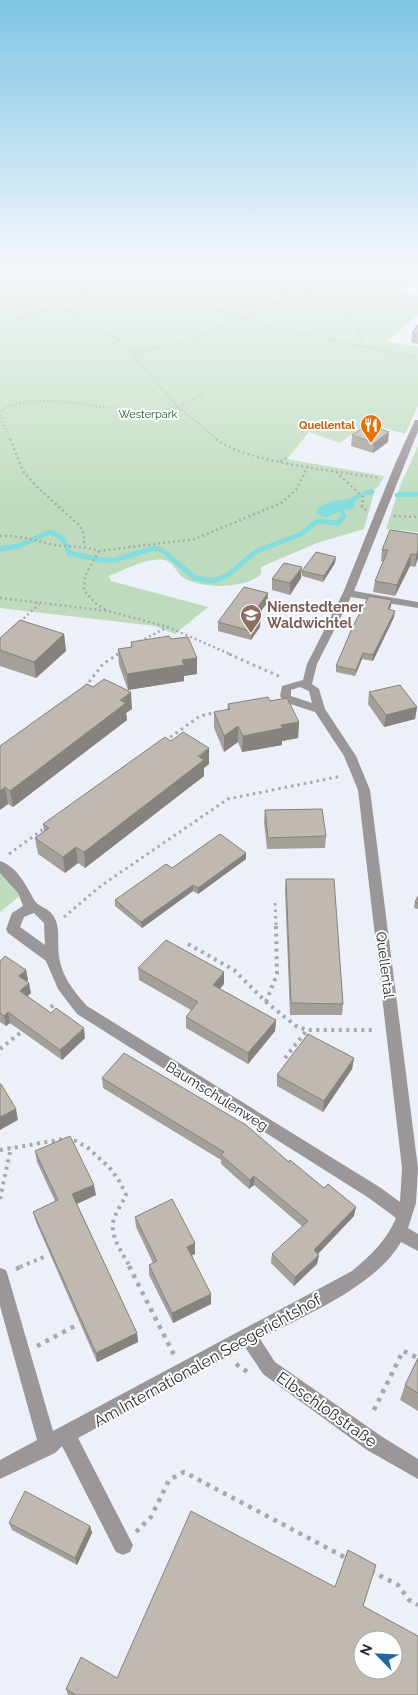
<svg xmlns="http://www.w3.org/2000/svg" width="418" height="1695" font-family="Raleway,sans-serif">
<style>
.green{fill:#bedcbd}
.water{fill:#83dcdd}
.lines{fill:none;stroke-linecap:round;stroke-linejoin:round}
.stream{stroke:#83dcdd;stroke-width:5}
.path-far4{stroke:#a6a9af;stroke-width:2;stroke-dasharray:1 2.5;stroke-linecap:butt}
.path-far3{stroke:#a6a9af;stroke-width:2.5;stroke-dasharray:2 3;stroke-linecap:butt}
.path-far2{stroke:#a6a9af;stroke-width:3;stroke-dasharray:2.5 4;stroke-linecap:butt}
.path-far1{stroke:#a6a9af;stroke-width:4;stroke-dasharray:3 4.5;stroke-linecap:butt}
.path{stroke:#a6a9af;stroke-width:4.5;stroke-dasharray:4 5.5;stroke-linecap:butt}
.minor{fill:#9b9697;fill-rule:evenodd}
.wall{fill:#a59f99}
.shaded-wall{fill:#86827d}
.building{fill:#c0b9b2;stroke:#86827d;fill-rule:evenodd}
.labels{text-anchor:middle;stroke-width:4;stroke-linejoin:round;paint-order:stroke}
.far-park-label{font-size:11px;fill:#195c1f;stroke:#fcfdff}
.far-food-label{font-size:11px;font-weight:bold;fill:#c56008;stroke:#fcfdff;text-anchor:end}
.education-label{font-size:14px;font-weight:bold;fill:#785e54;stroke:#fcfdff;text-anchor:start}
.street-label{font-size:14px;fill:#292a2d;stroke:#fcfdff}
.near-street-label{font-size:16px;fill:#292a2d;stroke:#fcfdff}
</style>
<rect width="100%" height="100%" fill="#ecf0f8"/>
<path class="green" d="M0,268h404l14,4v9l-16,10 16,5v19l-31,26 31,6v59l-13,28 -38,-11 -27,20 -31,-11 -22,27 97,17 -5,10 -4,3 -11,40 -47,14 -56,24v7c-14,15 -64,16 -80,2 -5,-5 -8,-14 -16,-16 -19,-3 -39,10 -56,16l2,5 97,26 -33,27 -20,-8 -155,-18z
M418,446v86l-32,-3 14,-43z
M0,872l22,22 -22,18z"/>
<path class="water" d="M349,499l6,3 -1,7c-4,1 -9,0 -12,1 -10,4 -13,12 -26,3l2,-6 14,-6z"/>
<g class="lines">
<path class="stream" d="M365,493l7,-1
M397,495l21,-1
M352,500l8,-5
M0,549l18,-3 32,-14c13,4 15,8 19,21l32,7h14l39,-12 8,2 33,28 19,3 14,-6 29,-24 44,-17 16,-13 21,2 6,-7 -3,-6"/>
<path class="path-far4" d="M108,268l4,6 -1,7
M134,268h22
M170,268c57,5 104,5 156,34 19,10 35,19 35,44l57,12
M144,269c-25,8 -69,18 -86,38l44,22 20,13 56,65 40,33
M132,273l22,11
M233,274l10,-6
M290,284l16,-16
M181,295c57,28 118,38 180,51
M66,311l41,-5
M0,326l58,-19
M131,353l49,-9 93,-38 12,-11 -1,-7 -5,-5
M0,411c47,-27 121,11 177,-4 10,-3 18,-10 27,-14
M0,415l10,25"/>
<path class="path-far3" d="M10,439l13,32 14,16 43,39 4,8v12
M216,439c30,24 123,32 163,39
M280,461l9,-4
M336,472l27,25 -1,10 6,4
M394,516l24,1
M0,536c20,-1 36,5 55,9 16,2 29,1 44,6l96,-12 86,-36 15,-13 12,-24
M99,551l-14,25 -1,14 11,13 11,7
M0,598l108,13 60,16 64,28
M20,622l19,-18
M140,641l28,-14
M116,655l5,-3"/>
<path class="path-far2" d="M229,654l52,23
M85,687l18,-23 15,-10
M165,741l35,-25 17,-4
M9,854l37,-27
M275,903l1,23
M64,917l38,-32 126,-86 114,-23"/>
<path class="path-far1" d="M188,944l46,26 32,32 30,24 11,4h65
M266,1002l11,-28 -1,-49
M45,1012l11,-9
M0,1049l25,-20
M285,1058l22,-28
M0,1150l64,-11 12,2 12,7 21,19 11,15 6,13c-3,7 -8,14 -11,21 -8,17 7,36 15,51
M0,1199l11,-52
M20,1267l24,-10"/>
<path class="path" d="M129,1266l45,89
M16,1269l7,-3
M37,1346l38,-20
M236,1364l13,9
M374,1410l29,-59 15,7
M136,1532l15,-15 18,-37 15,-8 164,87
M371,1571l27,14 11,15 9,5"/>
<path class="minor" d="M415,420h3v11l-64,160 64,11v6l-67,-11 -34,67 -5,20 7,5 6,20 31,47 14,34 48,378 -2,35 -8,25 10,6v17l-17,-9c-25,44 -96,73 -141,97l15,23 106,74 37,23v20l-51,-29 -104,-76 -18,-27 -167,91 55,107 -3,7 -7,3 -7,-3 -54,-106 -7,7 -55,26v-19l37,-20 -37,-134v-38l6,2 2,6 45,155 299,-160c18,-15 35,-31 44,-53l-27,-20 -292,-184 -19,-25 -12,-28 -38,-28 -2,-4 6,-16 11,-7 -5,-13 -18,-20v-12c18,6 26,25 35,40 4,7 16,6 21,20 4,11 1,23 3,35 2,19 15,36 28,50l294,182 19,14 2,-34 -44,-378 -14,-34 -29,-44 -31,-10 -4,-6 2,-10 21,-6 4,-16 36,-71 52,-129zM300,687l9,4 3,12 -21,-7v-6zM34,913l10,10 1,22 -25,-18 4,-10z"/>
</g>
<path class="wall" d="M418,325v19l-7,-2 1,-9z
M352,435l36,7 -15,11 -22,-7z
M418,534v24l-3,9 -5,-1 -15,30 -22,-4 2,-11 8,-20h-2l1,-11z
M335,563l-12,19 -21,-6v-5z
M301,578l-11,17 -18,-5v-11z
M268,593l-1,10 -10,13 3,11 -9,13 -33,-9v-9z
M391,606l-2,3 5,8 -21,44 -11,-2 -7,17 -19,-4v-6z
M64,634l2,17 -30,27 -36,-12v-28z
M171,639l26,19v16l-13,2v5l-56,9 -9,-25 -1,-16 13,-2v-5z
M369,692l48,15 -2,12 -31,8 -16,-23z
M270,701l29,21 -1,16 -16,3v4l-40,7 -4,-10 -14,10 -10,-24v-16l13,-2 1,-6z
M132,709l-6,4 1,7 -114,87 -5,-3 -8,6v-64z
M209,764l-5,4v8l-119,92 -7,-5 -13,10 -27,-19 -3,-16 9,-7 -1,-7z
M265,810l61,26 -1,12 -58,1 -3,-27z
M246,853v6l-48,35 -5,-3 -51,37 -27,-22v-6l57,-32z
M286,879l57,125 -1,11h-52l-5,-125z
M418,896v13l-4,-1 1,-6z
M0,961l26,9 2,10 -1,1 4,12 -4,3 58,42 -23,22 -52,-37 -4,3 -6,-4z
M138,968l86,16 -4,5 56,31 -1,11 -27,33 -62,-36v-11l5,-7 -52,-30z
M354,1058l-2,11 -29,43 -46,-26v-11z
M102,1078l187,84 65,54 -36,38 1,1 -2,9 -23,22 -23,-23 1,-9 31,-27 -49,-42 -5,4 -28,-25v-4l-118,-72z
M35,1151l61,44 -19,9 60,129 1,9 -41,20 -61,-140 -3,-10 22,-11 -18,-39z
M135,1217l60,37 -3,1 19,49 -38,19 -24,-48v-10l4,-2 -17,-36z
M418,1358v53l-18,-11 5,-15z
M9,1523l81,3 2,7 -15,32 -65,-35z
M363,1606l55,89h-350l-2,-6 51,-11z"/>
<path class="shaded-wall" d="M389,432l-1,10 -15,11 1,-10z
M418,551v7l-3,9 1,-12z
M411,554l-1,12 -15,30 2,-11z
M336,557l-1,6 -12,19 1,-6z
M302,567l-1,11 -11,17v-12z
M268,593l-1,10 -16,21 1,-9z
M392,600l-1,6 -4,9 1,-6z
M395,611l-1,6 -21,44v-6z
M261,617l-1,10 -9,13v-9z
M64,634l2,17 -30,27 -2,-16z
M363,653l-1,6 -7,17 1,-6z
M197,658v16l-13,2v5l-56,9 -1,-16 55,-14z
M131,692l1,17 -6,4 1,7 -114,87 -3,-16z
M417,707l-2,12 -31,8 2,-12z
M299,722l-1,16 -16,3v4l-40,7 1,-16 38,-11z
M238,726v16l-14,10v-16z
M209,748v16l-5,4v8l-119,92 -1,-16z
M5,787l3,17 -8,6v-19z
M76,847l2,16 -13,10 -2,-16z
M246,853v6l-48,35v-6z
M193,885v6l-51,37 -1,-6z
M26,970l2,10 -7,6 -2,-10z
M224,972v12l-11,12v-11z
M29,983l2,10 -9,8 -2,-10z
M8,1012l2,11 -4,3 -2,-10z
M276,1020l-1,11 -27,33v-11z
M84,1028l1,10 -23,22 -2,-10z
M354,1058l-2,11 -29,43 1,-11z
M16,1109l2,11 -18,10v-13z
M254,1176v9l-5,4 1,-9z
M94,1185l2,10 -22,10 -2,-11z
M356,1207l-2,9 -41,43 1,-9z
M195,1243v11l-7,3 -1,-10z
M319,1255l-2,9 -23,22 1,-9z
M211,1294v10l-38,19 -1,-10z
M137,1333l1,9 -41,20 -1,-9z
M90,1526l2,7 -15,32 -2,-7z"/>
<path class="building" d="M418,325v9l-6,-1z
M368,424l21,8 -15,11 -22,-8z
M390,530l28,4v17l-2,4 -5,-1 -14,31 -22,-4 13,-31h-6z
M316,552l20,5 -12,19 -22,-5z
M284,563l18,4 -12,16 -18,-4z
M244,587l24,6 -16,22 9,2 -10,14 -33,-9z
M369,596l23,4 -4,9 7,2 -22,44 -10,-2 -7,17 -20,-4 17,-40z
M20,620l44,14 -30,28 -34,-12v-12z
M169,636l2,3 17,-2 9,21 -15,2 2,5 -57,9 -9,-25 14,-2 -1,-5z
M104,679l27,13 -11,8 6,3 -116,88 -5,-4 -5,4v-45l87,-62 6,3z
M400,685l17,22 -31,8 -17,-23z
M268,697l2,4 17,-3 12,24 -18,3 2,3 -40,8 -5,-10 -14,10 -10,-24 16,-3 -2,-5z
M183,732l26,16 -11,8 6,4 -120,92 -8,-5 -13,10 -28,-19 14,-10 -6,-4 122,-87 6,4z
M322,809l4,27 -58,2 -3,-28z
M220,834l26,19 -48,35 -5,-3 -52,37 -26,-22 51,-36 6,4z
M286,879h48l9,125 -52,-1z
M418,896v7l-3,-1z
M166,940l58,32 -11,13 63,35 -28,33 -62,-36 12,-15 -60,-34z
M5,956l21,14 -7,6 10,7 -9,8 31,22 5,-5 28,20 -24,22 -52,-38 -4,4 -4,-3v-52z
M308,1034l46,24 -30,43 -47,-26z
M124,1053l122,72 43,37 1,-2 34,28 4,-4 28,23 -42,43 5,5 -24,22 -23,-23 36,-33 -54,-45 -4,4 -29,-25 3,-3 -122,-74z
M0,1084h1l15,25 -16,8z
M70,1136l24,49 -22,9 65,139 -41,20 -63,-141 25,-12 -23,-49z
M172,1199l23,44 -8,4 24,47 -39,19 -23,-48 8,-4 -22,-44z
M418,1358v35l-13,-8z
M25,1491l65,35 -15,32 -66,-35z
M191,1511l144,76 13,-37 28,15 -13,41 55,30v59h-342l-10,-6 15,-32 36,21zM363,1640h30v30h-30z"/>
<linearGradient id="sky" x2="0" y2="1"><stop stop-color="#7fc4e4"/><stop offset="0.53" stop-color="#f6f8fc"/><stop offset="1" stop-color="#f6f8fc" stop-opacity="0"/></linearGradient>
<rect width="418" height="505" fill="url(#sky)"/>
<defs>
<g id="restaurant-pin" transform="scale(1.125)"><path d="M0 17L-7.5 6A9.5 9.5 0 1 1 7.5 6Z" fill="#e8710a" stroke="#fcfdff"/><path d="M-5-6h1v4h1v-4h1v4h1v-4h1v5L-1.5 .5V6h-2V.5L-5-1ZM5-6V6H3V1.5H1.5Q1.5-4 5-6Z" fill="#fff"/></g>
<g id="school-pin" transform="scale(1.125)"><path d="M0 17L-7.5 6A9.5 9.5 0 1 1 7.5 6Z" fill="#8d6e63" stroke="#fcfdff"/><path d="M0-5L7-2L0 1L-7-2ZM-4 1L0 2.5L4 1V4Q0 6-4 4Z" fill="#fff"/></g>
</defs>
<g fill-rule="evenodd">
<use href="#restaurant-pin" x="371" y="425"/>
<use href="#school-pin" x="251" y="615"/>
</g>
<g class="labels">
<g class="far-park-label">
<text x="148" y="418">Westerpark</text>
</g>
<g class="far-food-label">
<text x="355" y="429">Quellental</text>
</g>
<g class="education-label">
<text x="267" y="612">Nienstedtener<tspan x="267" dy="16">Waldwichtel</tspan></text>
</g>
<g class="street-label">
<text transform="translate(385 965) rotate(83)" y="5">Quellental</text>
<text transform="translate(217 1096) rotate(32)" y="5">Baumschulenweg</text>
</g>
<g class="near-street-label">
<text transform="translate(207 1360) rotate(-29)" y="6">Am Internationalen Seegerichtshof</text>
<text transform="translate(327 1409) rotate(35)" y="6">Elbschloßstraße</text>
</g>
</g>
<g transform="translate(378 1655) rotate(294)"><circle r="24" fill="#fcfdff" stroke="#a8a9ab"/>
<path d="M0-4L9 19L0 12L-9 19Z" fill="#22669b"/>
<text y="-8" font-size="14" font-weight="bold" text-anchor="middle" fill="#292a2d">N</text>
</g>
</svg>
